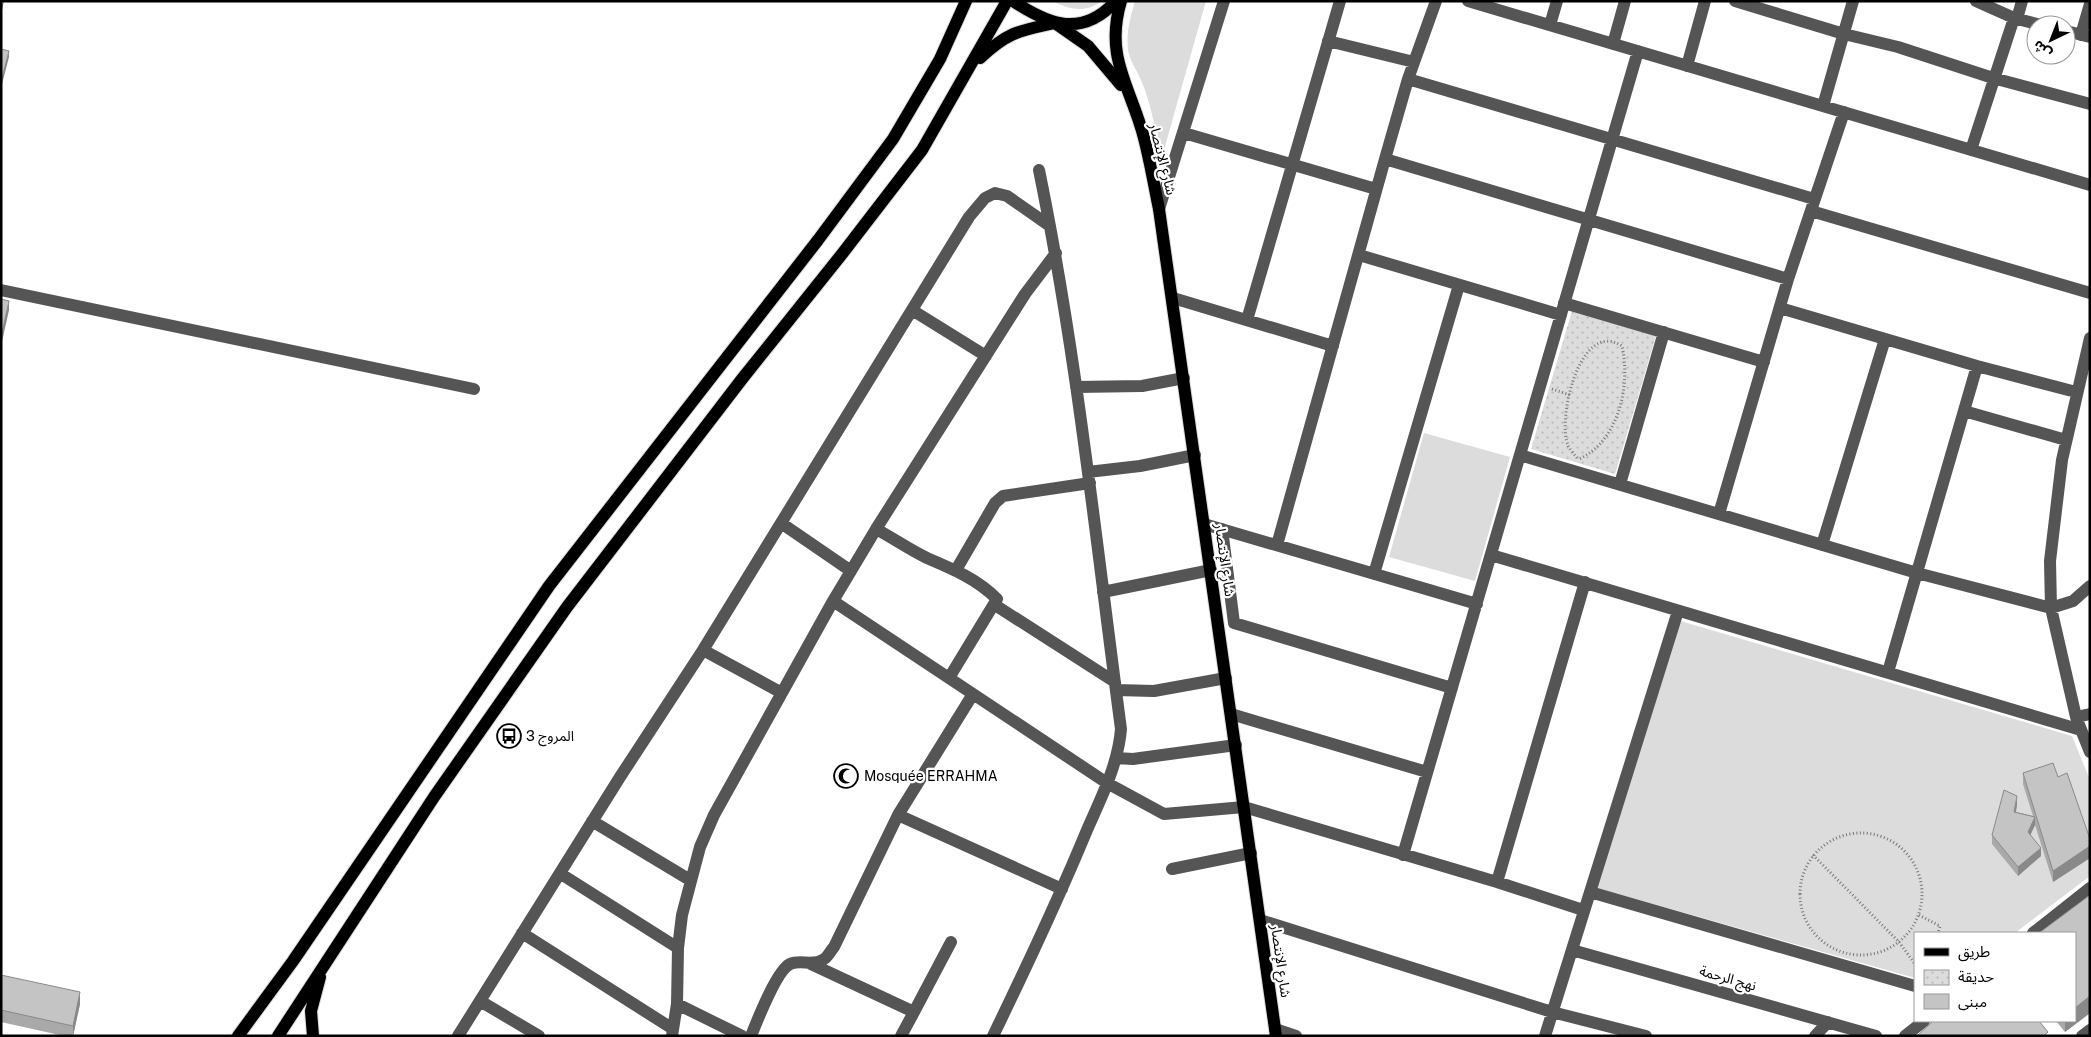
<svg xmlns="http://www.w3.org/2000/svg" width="2091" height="1037" font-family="'Public Sans','Noto Sans Arabic',sans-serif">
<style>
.grass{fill:#dcdcdc}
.park{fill:url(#park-dots)}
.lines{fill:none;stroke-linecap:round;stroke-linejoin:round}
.major-casing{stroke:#dbdbdb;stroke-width:14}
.path{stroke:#777;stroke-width:3;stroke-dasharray:1 2.5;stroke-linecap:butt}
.minor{stroke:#555;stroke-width:12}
.major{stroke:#000;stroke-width:12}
.wall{fill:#a9a9a9}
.shaded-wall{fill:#898989}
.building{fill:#c4c4c4;stroke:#898989}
.labels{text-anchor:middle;stroke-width:4.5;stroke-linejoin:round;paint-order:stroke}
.street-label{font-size:14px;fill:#000;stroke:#fff}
.poi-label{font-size:14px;fill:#000;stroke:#fff;text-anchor:start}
</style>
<defs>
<pattern id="park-dots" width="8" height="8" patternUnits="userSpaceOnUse" patternTransform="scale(1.25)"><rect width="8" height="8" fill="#dcdcdc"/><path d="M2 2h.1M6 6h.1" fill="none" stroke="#bbb" stroke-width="1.8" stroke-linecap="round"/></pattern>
</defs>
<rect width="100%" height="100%" fill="#fff"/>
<path class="grass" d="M1052,1h49c-15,13 -32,8 -49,0z
M1135,1h71l-42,149 -4,1 -2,-2c-2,-21 -9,-52 -18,-71 -4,-10 -10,-16 -12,-28 -2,-17 2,-32 7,-49z
M1424,433l86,24 -35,124 -86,-24z
M1677,620l395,116 18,44v96l-75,57h-100v45l-318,-90z"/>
<path class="park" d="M1572,311l84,25 -41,138 -84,-25z"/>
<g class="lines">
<g class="major-casing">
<path id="major" d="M1013,1c36,24 69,37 103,0
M1121,1c-17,57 10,86 23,137 6,23 10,47 15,71l117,827
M980,58c28,-26 38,-27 75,-35l33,23 33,39
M238,1036l55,-75 256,-375 269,-346 75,-101 47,-80 26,-58
M278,1036l156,-239 133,-190 175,-228 100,-125 80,-104 85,-149
M313,1036l-2,-25 9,-34"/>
</g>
<path class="path" d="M1552,389l18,6
M1577,458c-3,-4 -8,-9 -9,-13 -11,-24 11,-127 54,-99 9,39 -3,95 -43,113
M1800 894a61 61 0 1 1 122 0a61 61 0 1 1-122 0Z
M1813,855l86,87 16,22
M1919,915l21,11 -2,7"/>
<path class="minor" d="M1468,1l622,184
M1735,1l109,33 54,13 95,31 97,26
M2014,18l27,7
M2017,19l5,-18
M1550,25l7,-24
M2066,31l24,6
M2081,35l9,-31
M1328,41l86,21
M1613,44l12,-43
M1687,66l18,-65
M1408,79l406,120
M1823,106l30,-105
M1184,133l192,56
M1971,150l43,-132 -38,-17
M1385,159l403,120
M1159,209l65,-208
M1811,211l279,82
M1359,255l202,60
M1,290l473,99
M1173,298l160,48
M1564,303l200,59
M1780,308l197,58 99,26
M912,310l74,46
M1247,320l93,-319
M2090,338l-28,122 -12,101 1,47 25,109 14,35
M1076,387l66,-1 42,-8
M1964,411l102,29
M1520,455l397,118 134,35 22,-7 17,-15
M1088,472l52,-6 55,-11
M1620,484l44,-152
M1719,514l69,-235 56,-167
M781,523l70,48
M1204,524l273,80
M876,529c17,9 34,21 51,29 26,11 50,21 70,41l-48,79
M1222,529l12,94 218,65
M1277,545l108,-386 23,-80 28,-78
M1822,545l63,-206
M1491,555l590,175
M956,570l39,-67 8,-7 87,-13
M1374,574l85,-289
M1103,592l108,-22
M833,601l274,182 57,31 80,-7 253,75 86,28
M995,605l120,77
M703,650l79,43
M1888,672l89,-306
M1116,690l38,1 72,-13
M973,694l-75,121 164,74
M1231,714l196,58
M2076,717l14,-3
M1116,758l17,1 103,-14
M592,821l98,59
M1403,855l235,-804
M1172,869l79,-16
M561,874l117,74
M1497,882l88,-300
M1590,892l325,94
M1260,920l292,92 94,24
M522,933l151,96
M2033,933l57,-45
M1572,950l304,86
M811,964l103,48 -13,24
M480,1001l59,35
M677,1004l65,32
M914,1012l37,-70
M1275,1029l21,7
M458,1036l162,-259 83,-127 266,-433 16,-19 10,-5 12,3 43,30
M672,1036l5,-32 1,-56 4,-33 18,-68 14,-32 119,-214 43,-72 149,-235 31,-41
M751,1036c6,-15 26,-66 39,-72 11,-5 23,3 34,-5 4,-2 7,-9 10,-12l64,-132
M993,1036c33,-68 65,-136 94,-206 14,-32 31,-65 34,-101 -25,-187 -44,-374 -82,-559
M1545,1036l133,-425
M1815,1036l13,-14
M1905,1036l19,-15
M2082,1036l8,-6"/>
<use href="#major" class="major"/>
</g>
<path class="wall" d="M2023,773l35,4 32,62v19l-37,24 -18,-57 -5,10 11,21 -23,20 -26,-32v-9l25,-30 -1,7 17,4 -10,-32z
M2090,895v118l-25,19 -9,-11h19v-88h-36z
M1,975l79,29 -7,32h-9l-63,-14z"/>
<path class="shaded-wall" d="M3,1h1l-3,14v-6z
M9,51v6l-8,31v-6z
M9,301v9l-8,36v-9z
M2017,796v9l-3,15v-8z
M2035,817v8l-7,15v-8z
M2090,846v12l-37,24v-11z
M2041,848v8l-23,20v-9z
M80,992v12l-7,32v-10z
M2090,996v17l-25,19v-11h10v-13z"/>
<path class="building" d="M1,49l8,2 -8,31z
M1,299l8,2 -8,36z
M2053,763l5,14 9,-4 23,66v7l-37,25 -30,-98z
M2004,790l13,6 -3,16 21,5 -7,15 13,16 -23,19 -26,-32z
M2090,895v101l-15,12v-75h-36z
M1,975l79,17 -7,34 -72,-16z
M1933,1021h106l9,11 -4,4h-127z"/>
<defs>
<g id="bus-ring" transform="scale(1.25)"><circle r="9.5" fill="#fff" stroke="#000" stroke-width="1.5"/><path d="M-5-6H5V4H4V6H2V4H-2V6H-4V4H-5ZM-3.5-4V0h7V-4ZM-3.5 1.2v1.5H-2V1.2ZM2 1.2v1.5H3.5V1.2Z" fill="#000"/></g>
<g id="mosque-ring" transform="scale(1.25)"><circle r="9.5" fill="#fff" stroke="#000" stroke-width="1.5"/><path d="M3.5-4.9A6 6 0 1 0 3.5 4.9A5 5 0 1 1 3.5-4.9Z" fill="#000"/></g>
</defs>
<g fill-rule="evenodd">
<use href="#bus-ring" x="509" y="736"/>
<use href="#mosque-ring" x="846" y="776"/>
</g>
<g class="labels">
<g class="street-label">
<text transform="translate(1163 159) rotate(76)" y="5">شارع الإنتصار</text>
<text transform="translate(1225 560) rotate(82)" y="5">شارع الإنتصار</text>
<text transform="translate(1281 961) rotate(82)" y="5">شارع الإنتصار</text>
<text transform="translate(1728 978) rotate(16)" y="5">نهج الرحمة</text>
</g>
<g class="poi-label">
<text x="526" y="741">المروج 3</text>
<text x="864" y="781">Mosquée ERRAHMA</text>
</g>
</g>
<rect width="2091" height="1037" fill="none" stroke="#000000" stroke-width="5"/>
<rect x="1914" y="932" width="162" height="90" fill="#ffffff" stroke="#999999"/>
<rect x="1924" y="948" width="25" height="8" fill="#000000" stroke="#999999"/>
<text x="1958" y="957" font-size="15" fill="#000000">طريق</text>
<rect x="1924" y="970" width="25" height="15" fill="url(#park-dots)" stroke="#999999"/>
<text x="1958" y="982" font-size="15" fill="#000000">حديقة</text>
<rect x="1924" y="994" width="25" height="15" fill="#c4c4c4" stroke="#999999"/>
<text x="1958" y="1007" font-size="15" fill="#000000">مبنى</text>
<g transform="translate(2051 40) rotate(223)"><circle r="24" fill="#ffffff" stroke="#999999"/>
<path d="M0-4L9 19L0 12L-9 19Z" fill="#000000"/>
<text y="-8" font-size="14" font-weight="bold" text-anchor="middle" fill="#000000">ش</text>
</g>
</svg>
